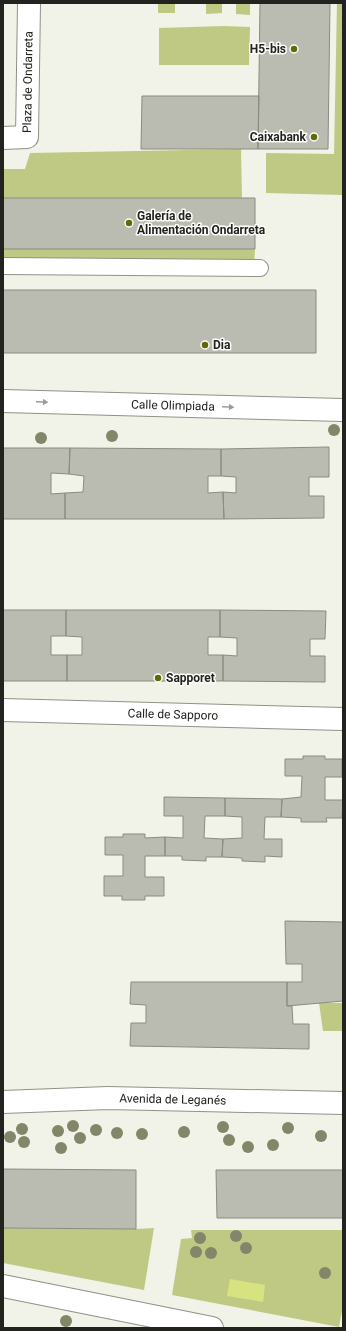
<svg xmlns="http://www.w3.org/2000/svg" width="346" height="1331" font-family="Roboto,sans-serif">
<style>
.green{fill:#c0c984}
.water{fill:#d7e280}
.building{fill:#babcb2;stroke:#8a8c82}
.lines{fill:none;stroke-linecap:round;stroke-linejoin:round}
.pedestrian-casing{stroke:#909288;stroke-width:18}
.minor-casing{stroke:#909288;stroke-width:24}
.tertiary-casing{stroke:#909288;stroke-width:24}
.pedestrian{stroke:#fff;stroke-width:16}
.minor{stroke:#fff;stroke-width:22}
.tertiary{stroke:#fff;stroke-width:22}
.tree{fill:#84866a}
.oneway{fill:#9c9c9a}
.poi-dot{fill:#616808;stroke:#fefffb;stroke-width:1.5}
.labels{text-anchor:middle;stroke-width:3;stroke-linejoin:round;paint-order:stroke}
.poi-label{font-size:12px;font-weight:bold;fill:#22231f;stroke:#fefffb;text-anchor:start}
.street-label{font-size:12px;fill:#22231f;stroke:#fefffb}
</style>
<rect width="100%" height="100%" fill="#f1f2e8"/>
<path class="green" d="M158,3h17v10h-17z
M206,3h16v10l-16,1z
M236,3h14v12l-14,-1z
M337,3h6v192l-77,-2v-40l68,1z
M224,26l26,1 -1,38h-90v-37z
M241,149l1,49h-239v-29h22l5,-16z
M3,249h252l-1,19 -251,-2z
M319,1003h24v28h-20z
M3,1228l133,1 18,-1 -10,62 -141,-27z
M191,1230h152v76l-4,21 -167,-32 9,-56 11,-1z"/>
<path class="water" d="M230,1279l35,6 -2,17 -36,-6z"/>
<path class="building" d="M260,3h70l-2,146h-70z
M142,96h117l-1,53h-117z
M3,198h252v51h-252z
M3,290h313v63h-313z
M329,447v30h-20v19h15v22l-100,1 -1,-27 13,1v-16l-15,-1v-27z
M3,448h67l-1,26 -18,-1v21l14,-1v26h-62z
M70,448l151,1v27h-13v17l15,-1 1,27h-159v-26l18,-1 1,-16 -15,-2z
M3,610h63v26h-15v19h16v26h-64z
M66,610h154v27h-12v18h15v26h-156v-26h15v-18l-16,-1z
M220,610l106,1 -1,28h-15v17h15v26l-102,-1v-26l14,1v-18l-17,-1z
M303,756h22v3h17v18h-17v23h18l-1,18h-16l1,4h-26v-4l-20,-1 1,-18 19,-2 1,-21h-17v-17h18z
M164,797l61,1v18h-20l-1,22 19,1 -1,18h-16v4l-24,-1v-4h-17v-19l18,1v-22h-19z
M225,798l57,1 -1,18h-16l-1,22h18v18l-17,-1v6l-23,-1v-3l-20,-1 1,-18 19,-1v-21l-17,-1z
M123,834h22v4l20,-1v19h-20v21h19v19h-19v4h-23v-4h-18v-20h19v-21h-18v-18h18z
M285,921l58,1v79l-56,5v-24h15v-18h-16z
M131,982h156v24h5l1,18h16v25l-179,-3 1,-23h15v-18l-16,-1z
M3,1169l133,1v59l-133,-1z
M216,1170h127v48h-126z"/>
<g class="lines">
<g class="pedestrian-casing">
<path id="pedestrian" d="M3,266l257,2"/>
</g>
<g class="minor-casing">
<g id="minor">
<path id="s1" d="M3,138l24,-1 2,-134"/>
<path id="s2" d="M3,401l340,9"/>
<path id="s3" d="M3,710l340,9"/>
<path d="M3,1286l209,42"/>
</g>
</g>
<g class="tertiary-casing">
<g id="tertiary">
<path id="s4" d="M3,1102l105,-4 235,5"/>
</g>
</g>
<use href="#pedestrian" class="pedestrian"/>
<use href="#minor" class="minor"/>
<use href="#tertiary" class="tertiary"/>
</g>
<g class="tree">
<circle cx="334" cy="430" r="6"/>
<circle cx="112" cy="436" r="6"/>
<circle cx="41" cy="438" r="6"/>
<circle cx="73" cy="1126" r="6"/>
<circle cx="223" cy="1127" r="6"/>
<circle cx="288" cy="1128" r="6"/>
<circle cx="22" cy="1129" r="6"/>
<circle cx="96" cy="1130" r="6"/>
<circle cx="58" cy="1131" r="6"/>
<circle cx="184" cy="1132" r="6"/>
<circle cx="117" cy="1133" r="6"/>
<circle cx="142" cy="1134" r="6"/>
<circle cx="321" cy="1136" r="6"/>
<circle cx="10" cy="1137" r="6"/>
<circle cx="80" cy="1138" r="6"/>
<circle cx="229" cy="1140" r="6"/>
<circle cx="24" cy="1142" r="6"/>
<circle cx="273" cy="1145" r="6"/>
<circle cx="248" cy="1147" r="6"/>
<circle cx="61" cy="1148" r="6"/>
<circle cx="236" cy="1236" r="6"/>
<circle cx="200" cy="1238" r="6"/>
<circle cx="246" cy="1248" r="6"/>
<circle cx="196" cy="1252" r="6"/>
<circle cx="211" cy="1253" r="6"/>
<circle cx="325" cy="1273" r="6"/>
<circle cx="66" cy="1321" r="6"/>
</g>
<defs><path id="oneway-solid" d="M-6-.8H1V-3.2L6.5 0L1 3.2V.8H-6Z"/></defs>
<g class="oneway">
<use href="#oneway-solid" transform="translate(42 402) rotate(2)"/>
<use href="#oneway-solid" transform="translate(228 407) rotate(2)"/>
</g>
<g class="poi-dot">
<circle cx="294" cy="49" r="4"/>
<circle cx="314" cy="137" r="4"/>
<circle cx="129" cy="223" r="4"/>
<circle cx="205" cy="345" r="4"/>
<circle cx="158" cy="678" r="4"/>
</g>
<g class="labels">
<g class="poi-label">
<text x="286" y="53" text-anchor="end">H5-bis</text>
<text x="306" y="141" text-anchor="end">Caixabank</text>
<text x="137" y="220">Galería de<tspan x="137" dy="14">Alimentación Ondarreta</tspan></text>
<text x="213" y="349">Dia</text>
<text x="166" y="682">Sapporet</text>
</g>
<g class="street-label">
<text dy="4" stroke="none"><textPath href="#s1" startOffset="79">Plaza de Ondarreta</textPath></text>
<text dy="4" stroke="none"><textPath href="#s2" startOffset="170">Calle Olimpiada</textPath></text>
<text dy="4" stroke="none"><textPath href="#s3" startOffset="170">Calle de Sapporo</textPath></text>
<text dy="4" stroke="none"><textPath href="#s4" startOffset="170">Avenida de Leganés</textPath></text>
</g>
</g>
<rect width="346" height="1331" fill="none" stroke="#22231f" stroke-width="8"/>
</svg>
